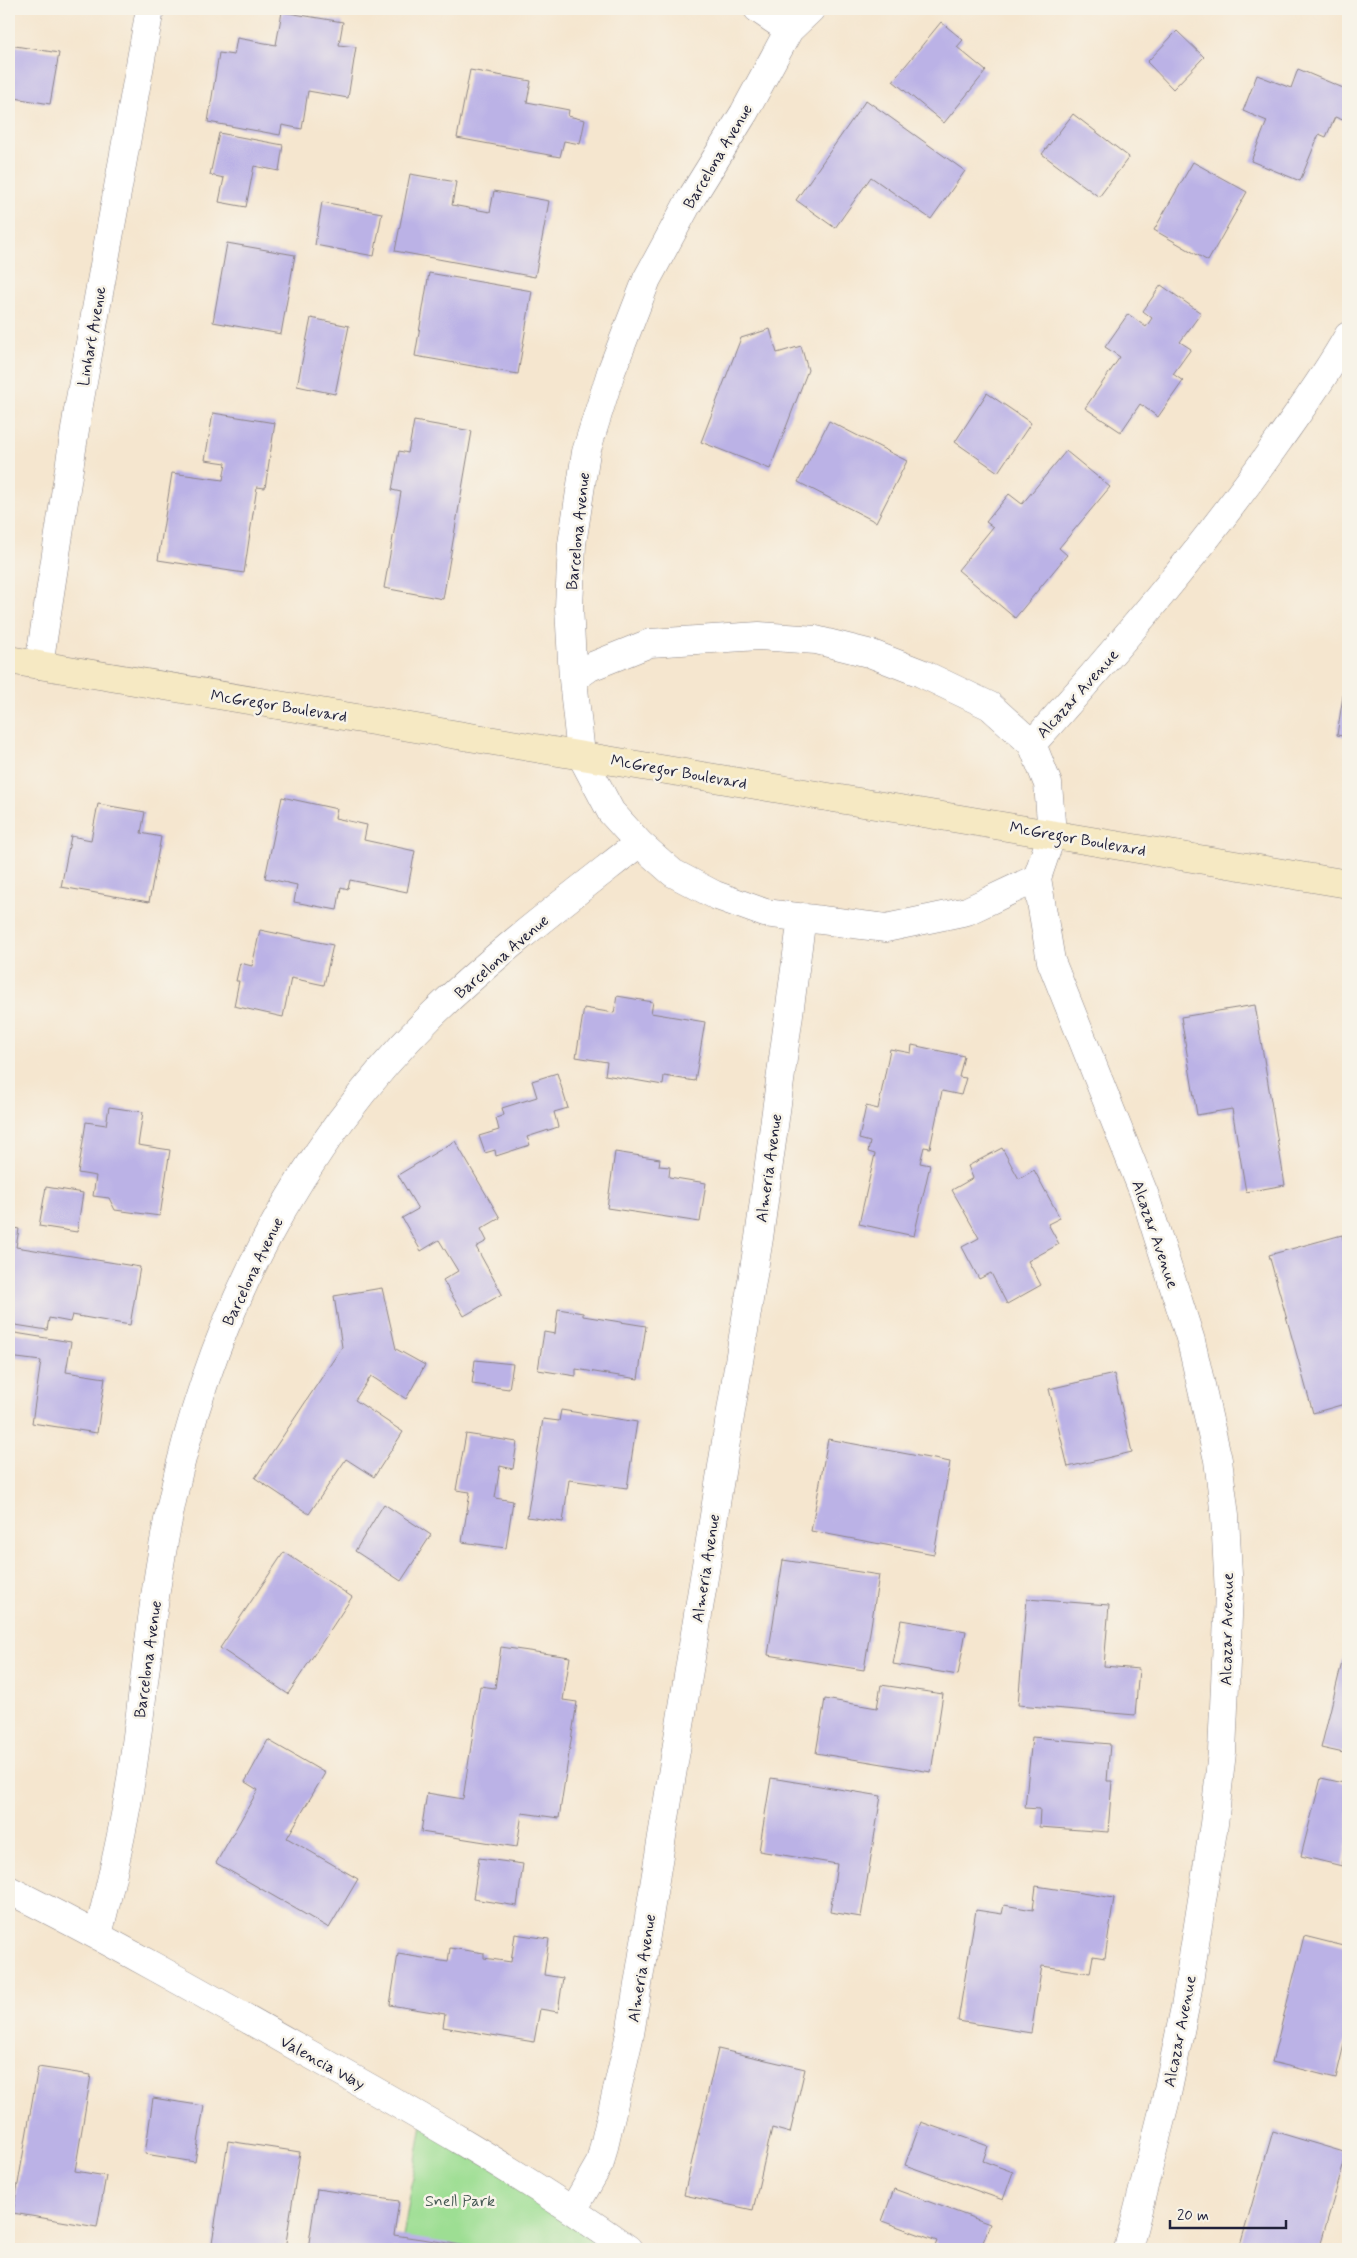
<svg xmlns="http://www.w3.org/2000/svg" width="1357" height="2258" font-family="Mynerve,sans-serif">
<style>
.green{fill:#9dde93;stroke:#608067}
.building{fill:#bbb2e6}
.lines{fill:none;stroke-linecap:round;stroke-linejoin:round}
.minor-casing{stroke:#8c8485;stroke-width:29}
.secondary-casing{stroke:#8c8485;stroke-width:29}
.minor{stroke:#fff;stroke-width:28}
.secondary{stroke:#f6e9c3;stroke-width:28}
.labels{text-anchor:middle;stroke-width:5;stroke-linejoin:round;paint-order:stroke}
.street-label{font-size:16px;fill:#22223b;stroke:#f7f3e8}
.park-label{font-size:16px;fill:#475a55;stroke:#f7f3e8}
</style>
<rect width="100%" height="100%" fill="#f7f3e8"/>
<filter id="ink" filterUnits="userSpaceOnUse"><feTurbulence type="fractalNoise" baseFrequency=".02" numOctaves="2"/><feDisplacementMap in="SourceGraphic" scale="10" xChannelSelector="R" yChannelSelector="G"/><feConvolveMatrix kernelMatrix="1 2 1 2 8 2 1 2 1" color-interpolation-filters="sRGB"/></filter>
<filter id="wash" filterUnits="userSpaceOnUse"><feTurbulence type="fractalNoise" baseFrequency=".0096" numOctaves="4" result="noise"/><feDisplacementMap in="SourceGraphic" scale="20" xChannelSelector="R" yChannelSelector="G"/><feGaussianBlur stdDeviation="1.12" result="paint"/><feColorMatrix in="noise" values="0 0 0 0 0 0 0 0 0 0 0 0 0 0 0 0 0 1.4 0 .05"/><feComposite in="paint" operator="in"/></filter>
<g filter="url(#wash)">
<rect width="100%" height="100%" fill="#f5e6cf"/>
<path class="green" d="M423,2118l205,131h-227z"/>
<g id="blocks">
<path class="building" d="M282,12l61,10 -4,23 17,2 -8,51 -40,-7 -6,38 -20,-4 -2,10 -72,-13 11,-69 15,2 3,-17 39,7z
M941,22l22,18 -6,7 29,24 -42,52 -51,-42z
M1177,31l27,26 -31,32 -26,-27z
M9,45l50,8 -9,51 -41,-7z
M1298,69l50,21v32l-13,-5 -9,20 -7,-3 -19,47 -49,-20 16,-40 -24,-10 14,-36 34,13z
M470,70l61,11 -4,21 42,8 -1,6 17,4 -5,24 -16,-3 -4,16 -103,-19z
M866,100l99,71 -34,48 -60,-42 -36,51 -39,-28z
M1073,114l56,43 -30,40 -57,-43z
M219,133l64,12 -4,26 -25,-5 -8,41 -27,-5 5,-24 -14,-3z
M1193,162l54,30 -39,69 -54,-31z
M410,174l46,8 -4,23 38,7 4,-21 55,10 -14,76 -140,-26z
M322,202l60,11 -8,43 -59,-11z
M227,243l68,12 -14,79 -68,-12z
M429,273l103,18 -14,83 -103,-18z
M1161,285l40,28 -21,29 11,7 -18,25 10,7 -25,36 -18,-13 -19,28 -36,-24 35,-51 -15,-10 23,-33 18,13 6,-9 -9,-7z
M311,318l38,8 -14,68 -38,-8z
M770,329l7,24 24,-7 7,24 -38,99 -69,-27 40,-104z
M987,393l44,30 -33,49 -43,-30z
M213,413l62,10 -10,65 -8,-1 -13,86 -86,-13 14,-87 51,7 3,-17 -21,-3z
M414,421l58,10 -29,168 -59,-11 17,-96 -9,-2 7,-39 9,2z
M829,421l78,40 -31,61 -78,-40z
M1066,451l44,36 -51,61 8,7 -52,63 -57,-48 35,-43 -7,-5 23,-28 13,10z
M1347,670h1v67l-11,-2z
M282,797l55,12 -2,9 32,7 -3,15 51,11 -8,41 -57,-12 -2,9 -7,-2 -4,23 -43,-8 3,-17 -32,-7z
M98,804l47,8 -4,21 20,4 -12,65 -88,-15 10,-51 20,4z
M260,930l73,15 -9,40 -33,-7 -8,39 -49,-11 5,-25h-3l4,-18 12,3z
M617,996l36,6 -2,11 54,9 -10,59 -31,-5 -1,9 -58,-10 2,-13 -31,-5 8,-49 30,5z
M1255,1005l30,180 -39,7 -14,-83 -35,6 -16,-98z
M912,1045l52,11 -5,21 7,1 -5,17 -19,-4 -12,57 -6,-1 -4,16 10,2 -16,71 -55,-12 16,-70 -7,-2 2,-10 -11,-3 7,-33 12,3 12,-60 21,4z
M557,1073l11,35 -14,4 4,15 -31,10 3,8 -34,11 -1,-6 -10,3 -6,-17 20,-6 -3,-12 8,-3 -2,-7 35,-11 -5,-16z
M109,1107l34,5 -5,33 32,5 -10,66 -45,-6 -6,-12 -16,-2 3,-20 -18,-3 8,-51 20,3z
M455,1141l45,77 -19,11 6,12 -11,6 26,47 -38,22 -21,-36 15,-9 -19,-31 -18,11 -19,-33 16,-9 -20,-34z
M1002,1148l17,31 15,-9 26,48 -12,6 11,20 -31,17 13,24 -34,19 -16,-31 -12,6 -17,-32 17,-9 -27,-48 21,-12 -5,-12z
M615,1152l45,7 -1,7 11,1 -1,10 37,6 -6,39 -93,-14z
M46,1187l37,6 -6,39 -38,-6z
M9,1227l10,2 -3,18 124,20 -10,58 -58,-10 -2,7 -21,-4 -2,12 -38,-6z
M1342,1235l6,21v147l-35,10 -44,-158z
M382,1288l14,61 29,16 -19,34 -35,-23 -16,24 48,32 -29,45 -28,-18 -37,55 -54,-36 87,-131 -8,-51z
M558,1309l25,4v3l63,10 -8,53 -62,-10v7l-38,-6 6,-38 11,2z
M9,1332l62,10 -5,30 39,6 -8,55 -65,-10 9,-62 -32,-4z
M475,1360l38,4 -4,25 -37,-5z
M1114,1374l18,78 -64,15 -19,-78z
M561,1410l76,12 -10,66 -58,-8 -6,42 -36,-5 16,-98 16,2z
M466,1434l51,8 -4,27 -13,-3 -5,32 18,3 -7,47 -44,-6 8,-50 -14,-2z
M828,1439l122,23 -16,92 -123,-23z
M384,1504l47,31 -30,46 -46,-30z
M284,1552l68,45 -64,97 -68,-46z
M783,1560l96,15 -15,95 -96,-15z
M1027,1599l82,6 -5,61 35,3 -4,46 -117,-10z
M901,1620l65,11 -8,44 -65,-11z
M1348,1638v116l-27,-6z
M501,1647l69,10 -7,43 14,2 -18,116 -37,-5 -5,34 -96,-15 6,-39 36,6 17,-113 15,2z
M881,1685l62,9 -12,78 -115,-19 9,-54 52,9z
M1032,1737l78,7 -3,37h5l-4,51 -69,-5 1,-18 -15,-1z
M268,1740l57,33 -38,65 71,41 -29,49 -113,-65 42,-73 -13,-8z
M771,1778l110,18 -20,121 -31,-5 7,-48 -78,-13z
M1321,1778l27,6v55l-6,27 -41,-10z
M479,1858l44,6 -6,42 -44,-7z
M1036,1886l78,12 -9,60 -12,-2 -3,17 -48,-7 -11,67 -73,-12 18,-111 26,4 2,-9 29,5z
M515,1934l34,5 -5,36 19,3 -5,34 -18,-3 -6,33 -91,-15 2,-13 -55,-9 8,-51 50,8 2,-14 34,5v5l27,4z
M1304,1936l44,11v80l-12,51 -64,-16z
M718,2049l87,20 -15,64 -18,-5 -19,82 -69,-15z
M38,2067l53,8 -16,96 31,5 -9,51 -84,-14z
M153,2098l51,8 -9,56 -50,-8z
M921,2122l67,24 -5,15 30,11 -10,28 -98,-35z
M1273,2131l74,22 -28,96h-80z
M228,2141l72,11 -15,97h-74z
M317,2189l82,12 -5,34 75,11v3h-161z
M894,2189l96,35 -8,21 10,4h-58l3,-8 -55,-20z"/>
</g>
</g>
<g filter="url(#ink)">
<use href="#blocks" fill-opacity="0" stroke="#8c8485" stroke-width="1"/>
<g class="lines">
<g class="minor-casing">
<path id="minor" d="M758,9l31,21
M811,9l-22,21 -45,83 -57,92 -40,74 -36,93 -25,80 -14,92 -3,63 4,72 8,76 30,57 28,31 34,30 42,22 50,18 121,15 81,-17 70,-33
M39,665l39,-255 72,-401
M573,679l17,-12 60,-24 109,-7 57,4 56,14 49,19 69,33 42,38
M9,1890c98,49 193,103 288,157 113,63 226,127 331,202
M98,1935c11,-44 21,-87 29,-131 17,-100 23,-203 45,-303 39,-185 126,-353 261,-487 64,-62 136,-116 206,-171
M573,2210l27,-47 30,-129 129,-796 43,-321
M1128,2249l38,-150 19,-92 29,-183 8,-72 7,-158 -4,-78 -7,-56 -27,-119 -46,-145 -94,-235 -14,-83 15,-44 -4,-50 -16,-40c87,-97 172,-197 247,-304 24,-34 49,-68 69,-104"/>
</g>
<g class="secondary-casing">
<path id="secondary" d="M9,660l1339,224"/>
</g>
<use href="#minor" class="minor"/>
<use href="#secondary" class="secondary"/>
</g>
</g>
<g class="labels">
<g class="street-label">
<text transform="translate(717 156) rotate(-59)" y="6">Barcelona Avenue</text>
<text transform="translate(91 336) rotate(-80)" y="6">Linhart Avenue</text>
<text transform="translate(577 531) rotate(-84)" y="6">Barcelona Avenue</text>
<text transform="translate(1077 693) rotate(-48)" y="6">Alcazar Avenue</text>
<text transform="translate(279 705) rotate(9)" y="6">McGregor Boulevard</text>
<text transform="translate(679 771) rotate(10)" y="6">McGregor Boulevard</text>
<text transform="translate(1078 838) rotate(10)" y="6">McGregor Boulevard</text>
<text transform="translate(501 956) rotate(-41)" y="6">Barcelona Avenue</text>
<text transform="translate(768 1168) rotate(-82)" y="6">Almeria Avenue</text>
<text transform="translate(1156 1234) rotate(71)" y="6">Alcazar Avenue</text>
<text transform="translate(252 1271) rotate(-64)" y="6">Barcelona Avenue</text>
<text transform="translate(705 1568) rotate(-81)" y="6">Almeria Avenue</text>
<text transform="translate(1226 1629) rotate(-89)" y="6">Alcazar Avenue</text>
<text transform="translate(147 1659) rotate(-82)" y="6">Barcelona Avenue</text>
<text transform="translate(641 1968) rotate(-81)" y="6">Almeria Avenue</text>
<text transform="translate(1179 2031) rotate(-79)" y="6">Alcazar Avenue</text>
<text transform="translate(323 2062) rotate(29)" y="6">Valencia Way</text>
</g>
<g class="park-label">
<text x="460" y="2206">Snell Park</text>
</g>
</g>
<rect width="1357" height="2258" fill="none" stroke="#f7f3e8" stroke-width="30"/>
<path d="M1170 2220v8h116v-8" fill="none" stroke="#22223b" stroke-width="2.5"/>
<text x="1177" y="2220" font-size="15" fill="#22223b" stroke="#f7f3e8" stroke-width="4" paint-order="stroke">20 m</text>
</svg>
